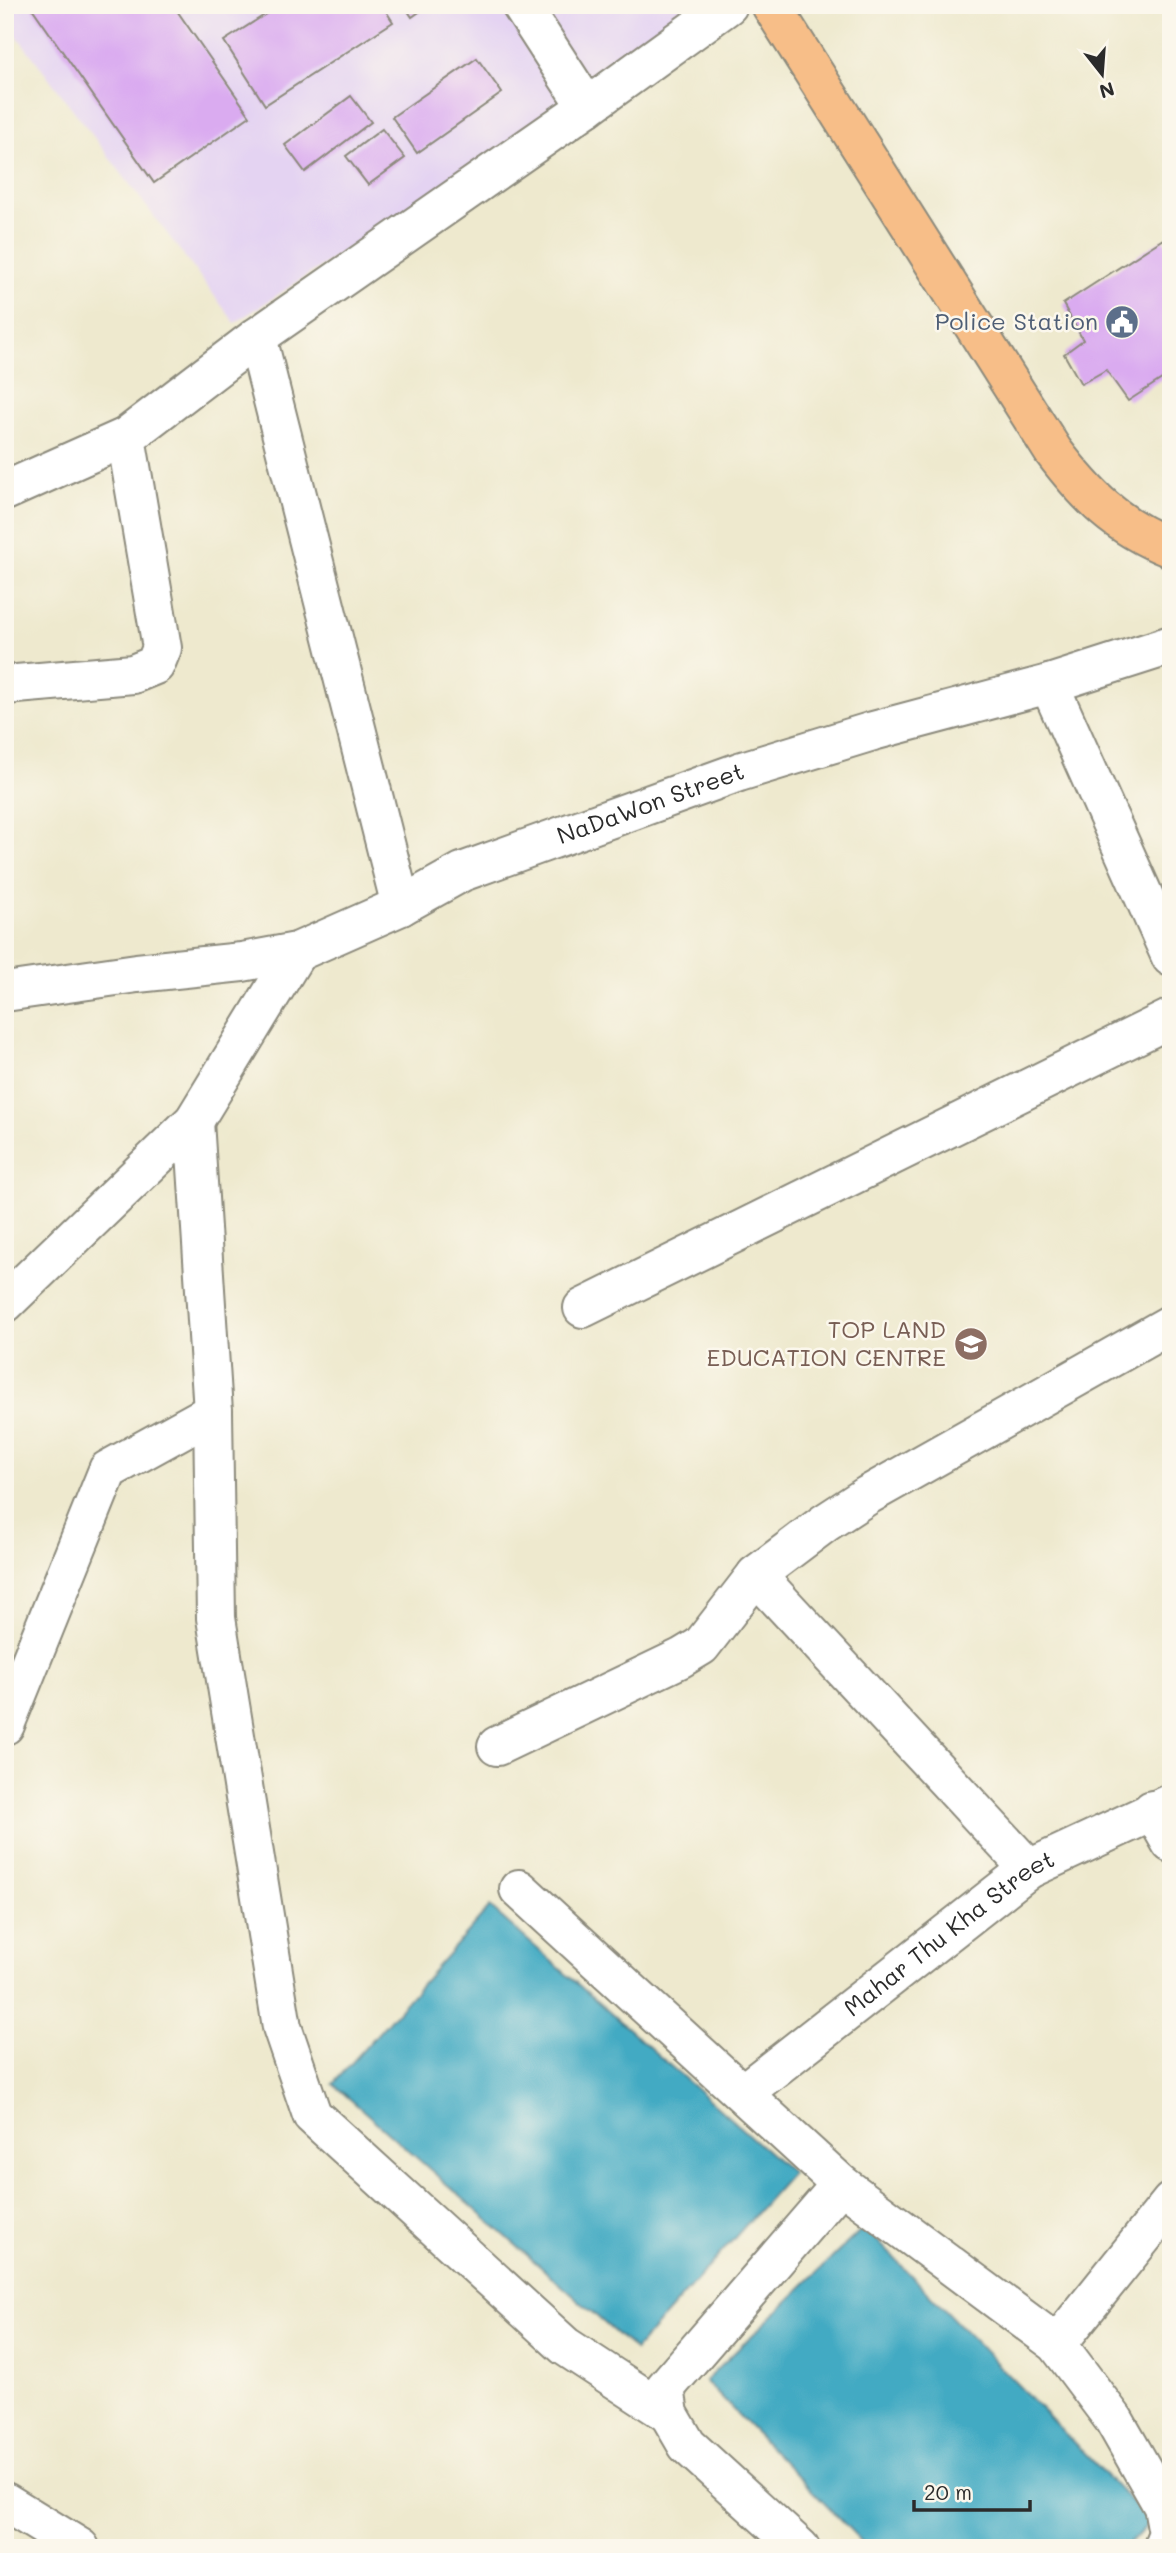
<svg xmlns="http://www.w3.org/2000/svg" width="1176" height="2553" font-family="Mali,sans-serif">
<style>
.built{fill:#e4d3f2}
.water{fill:#43aac3;stroke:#376a77;stroke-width:2}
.building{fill:#daabf0}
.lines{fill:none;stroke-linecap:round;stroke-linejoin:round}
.minor-casing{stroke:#8c8a7c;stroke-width:42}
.major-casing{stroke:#8c8a7c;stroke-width:42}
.minor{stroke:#fff;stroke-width:38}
.major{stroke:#f7be88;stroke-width:38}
.labels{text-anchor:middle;stroke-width:5;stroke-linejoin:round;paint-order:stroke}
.service-label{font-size:24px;fill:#4e5e75;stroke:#fbf7ec;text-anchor:end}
.street-label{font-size:24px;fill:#2b2b2b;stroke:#fbf7ec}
.education-label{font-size:24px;fill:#785e54;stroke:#fbf7ec;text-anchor:end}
</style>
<rect width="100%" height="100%" fill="#fbf7ec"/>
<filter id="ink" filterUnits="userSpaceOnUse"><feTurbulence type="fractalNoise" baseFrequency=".0143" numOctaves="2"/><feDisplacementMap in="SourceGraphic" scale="14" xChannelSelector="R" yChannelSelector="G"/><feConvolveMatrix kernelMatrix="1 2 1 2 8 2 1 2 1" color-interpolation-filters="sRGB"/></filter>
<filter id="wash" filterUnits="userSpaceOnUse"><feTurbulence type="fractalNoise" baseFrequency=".00686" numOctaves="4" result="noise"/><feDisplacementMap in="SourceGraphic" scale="28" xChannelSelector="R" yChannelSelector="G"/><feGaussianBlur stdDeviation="1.57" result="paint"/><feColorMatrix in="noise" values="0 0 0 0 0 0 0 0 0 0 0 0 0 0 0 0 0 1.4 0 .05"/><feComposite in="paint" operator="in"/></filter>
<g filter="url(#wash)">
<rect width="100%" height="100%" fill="#eee9ce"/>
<path class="built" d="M5,5h690l7,10 -467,308 -230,-303z"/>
<path class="water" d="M490,1907l302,266 -157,177 -302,-266z
M864,2227l287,295 -26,26h-257l-163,-167z"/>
<g id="blocks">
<path class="building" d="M30,5h143l77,111 -96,67z
M280,5h102l11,17 -128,83 -41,-64z
M404,5h25l-17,12z
M477,58l25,35 -85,60 -25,-36z
M351,96l20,26 -66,50 -20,-27z
M382,129l23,29 -37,27 -22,-29z
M1163,239l8,11v123l-43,28 -22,-31 -25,14 -17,-30 19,-14 -20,-36z"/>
</g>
</g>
<g filter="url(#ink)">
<use href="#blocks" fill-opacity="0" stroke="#8c8a7c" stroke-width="2"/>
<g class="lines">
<g class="minor-casing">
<g id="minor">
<path d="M521,5l66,102"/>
<path d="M257,337l144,569"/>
<path d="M5,491l121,-54 131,-100 330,-230 141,-102"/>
<path d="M1049,684l122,273"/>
<path d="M5,685l128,-11 22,-9 7,-17 -36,-211"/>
<path id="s1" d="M5,992l132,-19 105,-11 55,-10 104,-46 61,-34 277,-100 134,-41 176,-47 122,-39"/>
<path d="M194,1121l19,291 3,206 66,409 30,88 253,231 104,68"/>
<path d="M5,1303l189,-182 103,-169"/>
<path d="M583,1308l588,-290"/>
<path d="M756,1575l273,294"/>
<path d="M5,1725l103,-255 105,-58"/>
<path d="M497,1746l184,-88 20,-12 55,-71 69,-52 43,-28 303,-171"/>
<path d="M1152,1810l19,33"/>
<path d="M519,1889l322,295 216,160 57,76 49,86 5,27 -6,15"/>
<path id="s2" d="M743,2093l286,-224 142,-66"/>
<path d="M1057,2344l114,-142"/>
<path d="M5,2502l75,46"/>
<path d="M800,2548l-113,-103 -18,-31 -4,-26 176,-204"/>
</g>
</g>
<g class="major-casing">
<path id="major" d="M771,5l282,446c35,46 63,75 118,97"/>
</g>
<use href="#minor" class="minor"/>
<use href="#major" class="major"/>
</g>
</g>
<defs>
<g id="civic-disc" transform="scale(1.75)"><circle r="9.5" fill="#5c6f8a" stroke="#fbf7ec"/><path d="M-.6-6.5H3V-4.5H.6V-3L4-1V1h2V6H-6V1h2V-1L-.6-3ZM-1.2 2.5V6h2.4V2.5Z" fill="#fff"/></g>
<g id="school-disc" transform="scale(1.75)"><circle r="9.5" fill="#8d6e63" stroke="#fbf7ec"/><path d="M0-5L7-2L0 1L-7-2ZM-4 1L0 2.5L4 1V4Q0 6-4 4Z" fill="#fff"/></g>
</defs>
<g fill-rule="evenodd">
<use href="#civic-disc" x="1122" y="322"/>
<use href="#school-disc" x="971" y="1344"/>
</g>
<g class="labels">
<g class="service-label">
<text x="1098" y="330">Police Station</text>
</g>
<g class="street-label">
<text dy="8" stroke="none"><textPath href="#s1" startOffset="679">NaDaWon Street</textPath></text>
<text dy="8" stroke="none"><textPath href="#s2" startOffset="261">Mahar Thu Kha Street</textPath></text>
</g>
<g class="education-label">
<text x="946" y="1338">TOP LAND<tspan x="946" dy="28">EDUCATION CENTRE</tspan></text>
</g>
</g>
<rect width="1176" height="2553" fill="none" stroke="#fbf7ec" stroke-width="28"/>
<g transform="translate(1102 74) rotate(163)" stroke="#fbf7ec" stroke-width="5" paint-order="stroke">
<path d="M0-5L12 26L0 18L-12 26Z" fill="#2b2b2b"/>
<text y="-10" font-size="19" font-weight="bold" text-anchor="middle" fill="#2b2b2b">N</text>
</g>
<path d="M914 2500v10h116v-10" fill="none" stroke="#2b2b2b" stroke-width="3.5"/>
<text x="924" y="2500" font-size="21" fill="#2b2b2b" stroke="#fbf7ec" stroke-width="5" paint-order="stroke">20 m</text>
</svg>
